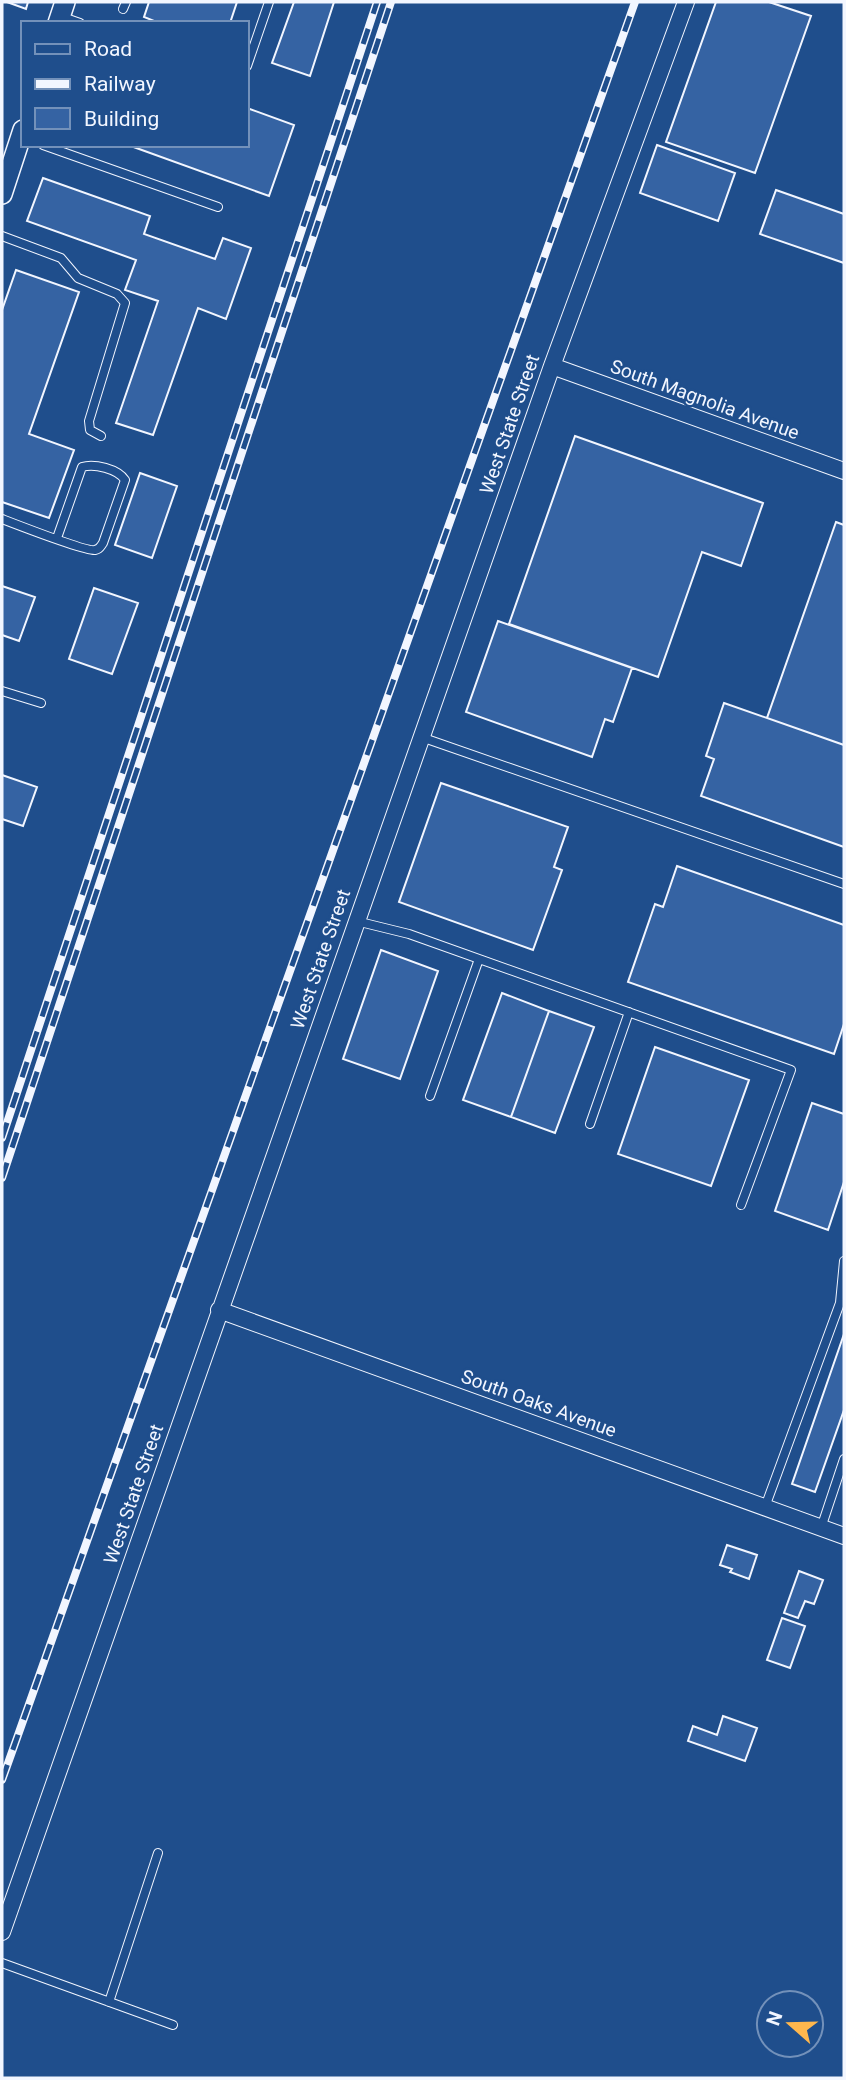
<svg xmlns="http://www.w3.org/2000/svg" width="846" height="2080" font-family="Roboto,sans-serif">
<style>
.building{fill:#3563a3;stroke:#f2f6ff;stroke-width:2}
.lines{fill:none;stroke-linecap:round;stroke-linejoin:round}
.service-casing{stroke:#f2f6ff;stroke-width:10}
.minor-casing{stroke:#f2f6ff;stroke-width:18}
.tertiary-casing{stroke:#f2f6ff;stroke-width:22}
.service{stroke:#1f4e8c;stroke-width:8}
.minor{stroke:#1f4e8c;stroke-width:16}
.tertiary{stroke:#1f4e8c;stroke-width:19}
.rail-casing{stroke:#f2f6ff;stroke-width:8}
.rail{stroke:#1f4e8c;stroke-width:5;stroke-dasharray:16;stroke-linecap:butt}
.labels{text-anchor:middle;stroke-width:5;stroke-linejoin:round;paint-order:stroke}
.street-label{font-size:19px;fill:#f2f6ff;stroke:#1f4e8c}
</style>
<rect width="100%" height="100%" fill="#1f4e8c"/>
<path class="building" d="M7,2h21l-2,7z
M149,2h88l-7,21h-71l-15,-6z
M294,2h40l-24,74 -38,-13z
M716,2h53l42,14 -56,157 -89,-31z
M247,108l47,17 -25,71 -141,-51h119z
M657,145l78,28 -17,48 -78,-28z
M43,178l107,38 -6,18 71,25 8,-21 28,10 -25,71 -28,-11 -45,127 -37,-12 42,-122 -33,-11 11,-30 -109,-39z
M776,190l68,24v49l-84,-29z
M16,270l63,22 -50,142 45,16 -25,68 -47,-16v-192z
M575,436l188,67 -22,63 -39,-14 -44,125 -149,-53z
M140,473l37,13 -25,72 -37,-13z
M836,522l8,3v220l-77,-27z
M2,586l33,11 -16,44 -17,-6z
M94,588l44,15 -26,71 -43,-15z
M498,621l134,47 -19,54 -8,-3 -13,38 -126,-45z
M724,703l120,42v102l-143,-51 13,-37 -8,-3z
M2,775l35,12 -14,39 -21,-7z
M441,783l127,44 -14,40 8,3 -29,80 -134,-48z
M677,866l167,59v99l-10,30 -206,-72 27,-78 8,3z
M381,950l57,21 -38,108 -57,-20z
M502,993l47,18 -38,106 -48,-17z
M549,1011l45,16 -39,106 -44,-16z
M655,1047l94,33 -38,106 -93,-32z
M812,1103l32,11v68l-16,48 -53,-19z
M844,1334v76l-29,82 -23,-8z
M727,1545l30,10 -8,24 -19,-7 2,-3 -12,-4z
M799,1571l24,9 -9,24 -9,-3 -7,17 -14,-5z
M782,1618l23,8 -15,42 -23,-8z
M723,1716l34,12 -12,33 -57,-20 5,-15 24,9z"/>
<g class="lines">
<g class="service-casing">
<path id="service" d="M123,9l3,-7
M60,16l20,7
M247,66l22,-64
M43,145l175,62
M2,236l59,22 17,20 39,16 8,9 -36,118 1,9 11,6
M2,519c13,5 85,33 93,31 5,-1 5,-3 8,-7l22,-63c-7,-11 -31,-17 -43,-13l-25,71
M2,691l39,12
M421,737l423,147
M356,921l53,13 382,136 -50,135
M430,1096l49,-137
M590,1124l39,-112
M765,1507l75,-204 4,-42
M821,1528l23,-69
M2,1963l171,62
M109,2002l49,-149"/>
</g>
<g class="minor-casing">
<path id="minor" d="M552,366l292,105
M219,1310l625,226
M2,1932l550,-1566 134,-364"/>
</g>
<g class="tertiary-casing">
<path id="tertiary" d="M58,23l7,-21
M2,194l21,-64"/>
</g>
<use href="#service" class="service"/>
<use href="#minor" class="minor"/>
<use href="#tertiary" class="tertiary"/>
<g class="rail-casing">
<path id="rail" d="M2,1138l375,-1136
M2,1178l389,-1176
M2,1780l633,-1778"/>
</g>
<use href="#rail" class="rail"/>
</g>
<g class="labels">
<g class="street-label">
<text transform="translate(705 399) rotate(20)" y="7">South Magnolia Avenue</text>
<text transform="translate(509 424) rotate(-71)" y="7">West State Street</text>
<text transform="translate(320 959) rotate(-71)" y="7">West State Street</text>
<text transform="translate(539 1403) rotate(20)" y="7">South Oaks Avenue</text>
<text transform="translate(133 1494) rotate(-71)" y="7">West State Street</text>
</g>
</g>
<rect width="846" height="2080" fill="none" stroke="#f2f6ff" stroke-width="7"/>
<rect x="21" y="21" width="228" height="126" fill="#1f4e8c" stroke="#7391ba" stroke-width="2"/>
<rect x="35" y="44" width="35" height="10" fill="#1f4e8c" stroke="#7391ba" stroke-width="2"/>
<text x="84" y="56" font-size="21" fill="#f2f6ff">Road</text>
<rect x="35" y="79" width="35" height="10" fill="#f2f6ff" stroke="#7391ba" stroke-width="2"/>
<text x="84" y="91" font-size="21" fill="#f2f6ff">Railway</text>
<rect x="35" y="108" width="35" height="21" fill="#3563a3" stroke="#7391ba" stroke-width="2"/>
<text x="84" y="126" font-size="21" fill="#f2f6ff">Building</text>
<g transform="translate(790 2024) rotate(290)"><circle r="33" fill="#1f4e8c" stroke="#7391ba" stroke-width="2"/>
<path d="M0-5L12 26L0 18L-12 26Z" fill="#ffb74d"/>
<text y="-10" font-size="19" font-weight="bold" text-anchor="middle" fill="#f2f6ff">N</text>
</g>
</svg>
